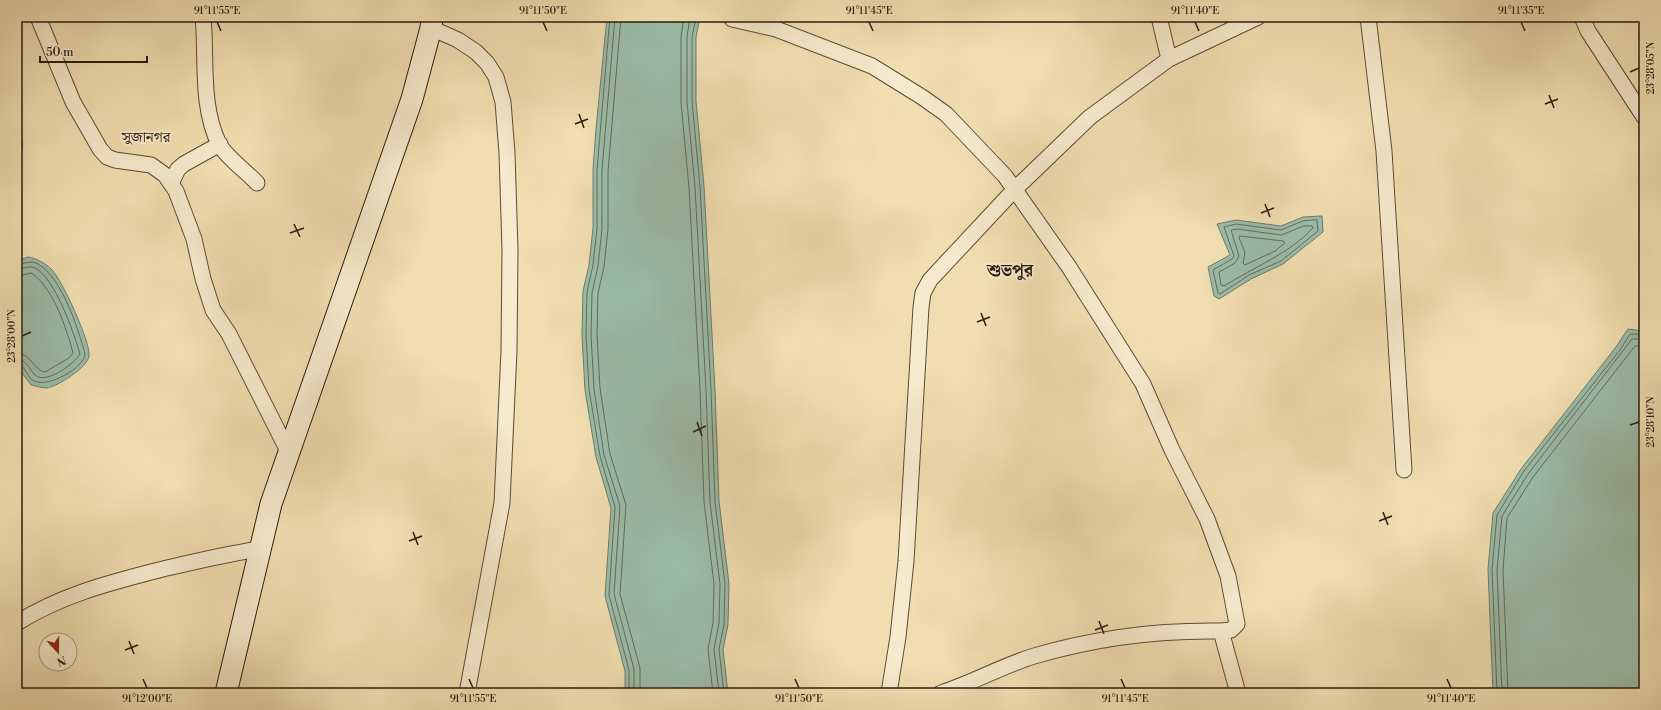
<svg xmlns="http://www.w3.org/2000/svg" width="1661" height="710" font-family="'Libre Bodoni','Noto Serif Bengali',serif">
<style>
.water{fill:#9bbca9;stroke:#6d7c6c}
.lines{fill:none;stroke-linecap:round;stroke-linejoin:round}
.shore{stroke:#626c5d;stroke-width:1}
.street-casing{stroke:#5a4c39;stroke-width:17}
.secondary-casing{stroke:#281c11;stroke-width:23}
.street{stroke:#f6eacc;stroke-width:15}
.secondary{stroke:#f6eacc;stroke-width:21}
.ticks{fill:none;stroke:#281c11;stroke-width:1.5}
.labels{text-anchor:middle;stroke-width:3.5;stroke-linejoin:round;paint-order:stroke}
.quarter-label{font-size:15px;fill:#281c11;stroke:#f6eacc}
.district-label{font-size:17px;font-weight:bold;fill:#281c11;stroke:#f6eacc}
.neatline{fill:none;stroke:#281c11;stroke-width:1.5}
.ticks-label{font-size:10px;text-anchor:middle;fill:#281c11}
</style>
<rect width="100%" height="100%" fill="#f1deb0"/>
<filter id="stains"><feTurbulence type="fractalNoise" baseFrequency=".005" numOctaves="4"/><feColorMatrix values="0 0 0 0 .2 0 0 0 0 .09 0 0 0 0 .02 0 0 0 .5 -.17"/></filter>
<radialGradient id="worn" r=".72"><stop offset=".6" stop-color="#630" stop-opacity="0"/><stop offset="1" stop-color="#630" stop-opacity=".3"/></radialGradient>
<path class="water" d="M607,17h93l-4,20v64l8,85 11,204 4,111 10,83 -1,40 -5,26 5,43h-103v-22l-20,-75 6,-88 -15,-51 -11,-67 -3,-55 1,-44 6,-26 4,-37v-58l3,-41z
M17,125c7,15 8,25 0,41z
M1322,216l1,16 -40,32 -32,15 -32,20 -5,-3 -6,-29 22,-12 -13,-31 19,-4 45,6 22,-9z
M28,257c10,2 17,6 24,13 10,10 39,73 37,86 -1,11 -32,31 -43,32 -4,0 -10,-2 -15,-3l-14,-19v-105z
M1628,329l16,2v362h-151l-5,-124 5,-56 28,-44 95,-122z"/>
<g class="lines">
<path class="shore" d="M610,17l-13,153v58l-4,37 -6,27 -1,43 3,54 11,67 15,51 -6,88 20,75v23
M615,17l-13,153v59l-4,37 -6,27 -1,42 3,54 10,66 16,51 -6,88 20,75v24
M621,17l-13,154v58l-4,38 -6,26 -1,42 3,53 10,66 16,51 -6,89 20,74v25
M684,17l-3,20v65l8,86 11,202 4,112 10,82 -1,39 -5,26 5,44
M690,17l-3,20v65l8,85 11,203 4,112 10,82 -1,39 -5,26 5,44
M696,17l-4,20v64l8,86 11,203 4,112 10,82 -1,40 -5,25 5,44
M1317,220l1,11 -37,30 -32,14 -29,19 -2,-1 -5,-23 19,-11 2,-3 -10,-29 12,-3 45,6 22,-9z
M1304,226h8l1,2c-24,26 -59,39 -89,58l-3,-1 -2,-13 16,-9 4,-7 -8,-26 6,-1 44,6z
M1240,236l43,5 2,2 -10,8 -30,14 -2,-2 2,-11 -6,-14z
M17,264c7,0 14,-4 21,0 24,14 40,64 47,90 -1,14 -37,34 -51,27 -7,-3 -8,-16 -17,-17
M17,270c6,-1 12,-5 18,-2 20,10 39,65 45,86 -6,10 -34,31 -45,21 -6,-6 -8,-15 -18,-16
M17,276l15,-3c22,17 34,54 41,80l-4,5 -24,14c-12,-2 -13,-18 -28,-19
M1497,693l-5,-124 5,-54 27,-44 96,-121 10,-16h14
M1502,693l-5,-123 5,-54 26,-42 104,-135h12
M1508,693l-5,-123 4,-52 26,-41 102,-131 9,-1"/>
<g class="street-casing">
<path id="street" d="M38,17l35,85 27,47 7,8 8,3 36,5 14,10 11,16 18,48 9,40 10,31 16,24 60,119
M203,17c4,41 -3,88 16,127 7,13 28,28 38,39
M1159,17l10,42
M1368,17l16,134 20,319
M1582,17l6,14 56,86
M732,19l44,10 96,37 50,31 24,17 59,62 64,91 74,117 29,66 35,69 21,57 9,48 -6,6 -10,1 17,62
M431,28l27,12 18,12 11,11 9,14 7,25 4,51 3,97 -1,101 -7,152 -35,190
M171,184l7,-15 6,-5 36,-20
M17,623c44,-28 92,-40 142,-53 34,-8 66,-16 101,-21
M889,693l9,-56 8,-76 15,-254 2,-14 7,-13 84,-90 76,-73 79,-58 89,-42
M941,693c31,-10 61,-27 93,-37 61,-18 124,-26 187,-25"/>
</g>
<g class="secondary-casing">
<path id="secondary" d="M226,693l45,-189 141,-405 19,-71 1,-11"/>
</g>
<use href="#street" class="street"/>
<use href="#secondary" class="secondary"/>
</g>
<path class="ticks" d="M217,22l4,9M543,22l4,9M869,22l4,9M1195,22l4,9M1521,22l4,9M1630,72l9,-4M1549,95l5,13M1545,104l13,-5M579,114l5,14M575,124l13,-5M1265,204l5,13M1261,213l13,-5M294,224l6,13M290,233l14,-5M981,313l5,13M977,322l13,-5M22,336l9,-4M697,422l5,14M1630,425l9,-3M693,432l13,-6M1383,512l5,13M1379,521l13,-5M413,532l5,13M409,541l13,-5M1099,621l5,13M1095,630l13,-5M129,641l5,13M125,650l13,-5M143,679l4,9M469,679l4,9M795,679l4,9M1121,679l4,9M1447,679l4,9"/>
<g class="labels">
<g class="quarter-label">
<text x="146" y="142">সুজানগর</text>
</g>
<g class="district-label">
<text x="1010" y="276">শুভপুর</text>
</g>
</g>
<rect width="1661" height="710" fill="none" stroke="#f1deb0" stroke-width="44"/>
<g transform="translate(58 652) rotate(159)"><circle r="19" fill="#f6eacc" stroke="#a49881"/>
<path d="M0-3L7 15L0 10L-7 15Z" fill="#8f2418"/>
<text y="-6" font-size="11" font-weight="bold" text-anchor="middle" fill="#281c11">N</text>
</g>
<path d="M40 56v6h107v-6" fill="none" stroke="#281c11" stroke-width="2"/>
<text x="46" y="56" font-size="12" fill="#281c11" stroke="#f6eacc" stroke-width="3" paint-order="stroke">50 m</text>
<rect x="22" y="22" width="1617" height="666" class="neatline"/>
<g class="ticks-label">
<text x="217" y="14">91°11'55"E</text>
<text x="543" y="14">91°11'50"E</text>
<text x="869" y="14">91°11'45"E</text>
<text x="1195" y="14">91°11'40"E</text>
<text x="1521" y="14">91°11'35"E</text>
<text transform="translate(1650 68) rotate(-90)" y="4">23°28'05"N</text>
<text transform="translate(11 336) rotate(-90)" y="4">23°28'00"N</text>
<text transform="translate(1650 422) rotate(-90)" y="4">23°28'10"N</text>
<text x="147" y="702">91°12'00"E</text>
<text x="473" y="702">91°11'55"E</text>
<text x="799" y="702">91°11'50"E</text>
<text x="1125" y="702">91°11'45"E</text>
<text x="1451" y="702">91°11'40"E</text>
</g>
<rect width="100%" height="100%" filter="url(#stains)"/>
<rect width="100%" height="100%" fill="url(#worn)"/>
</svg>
